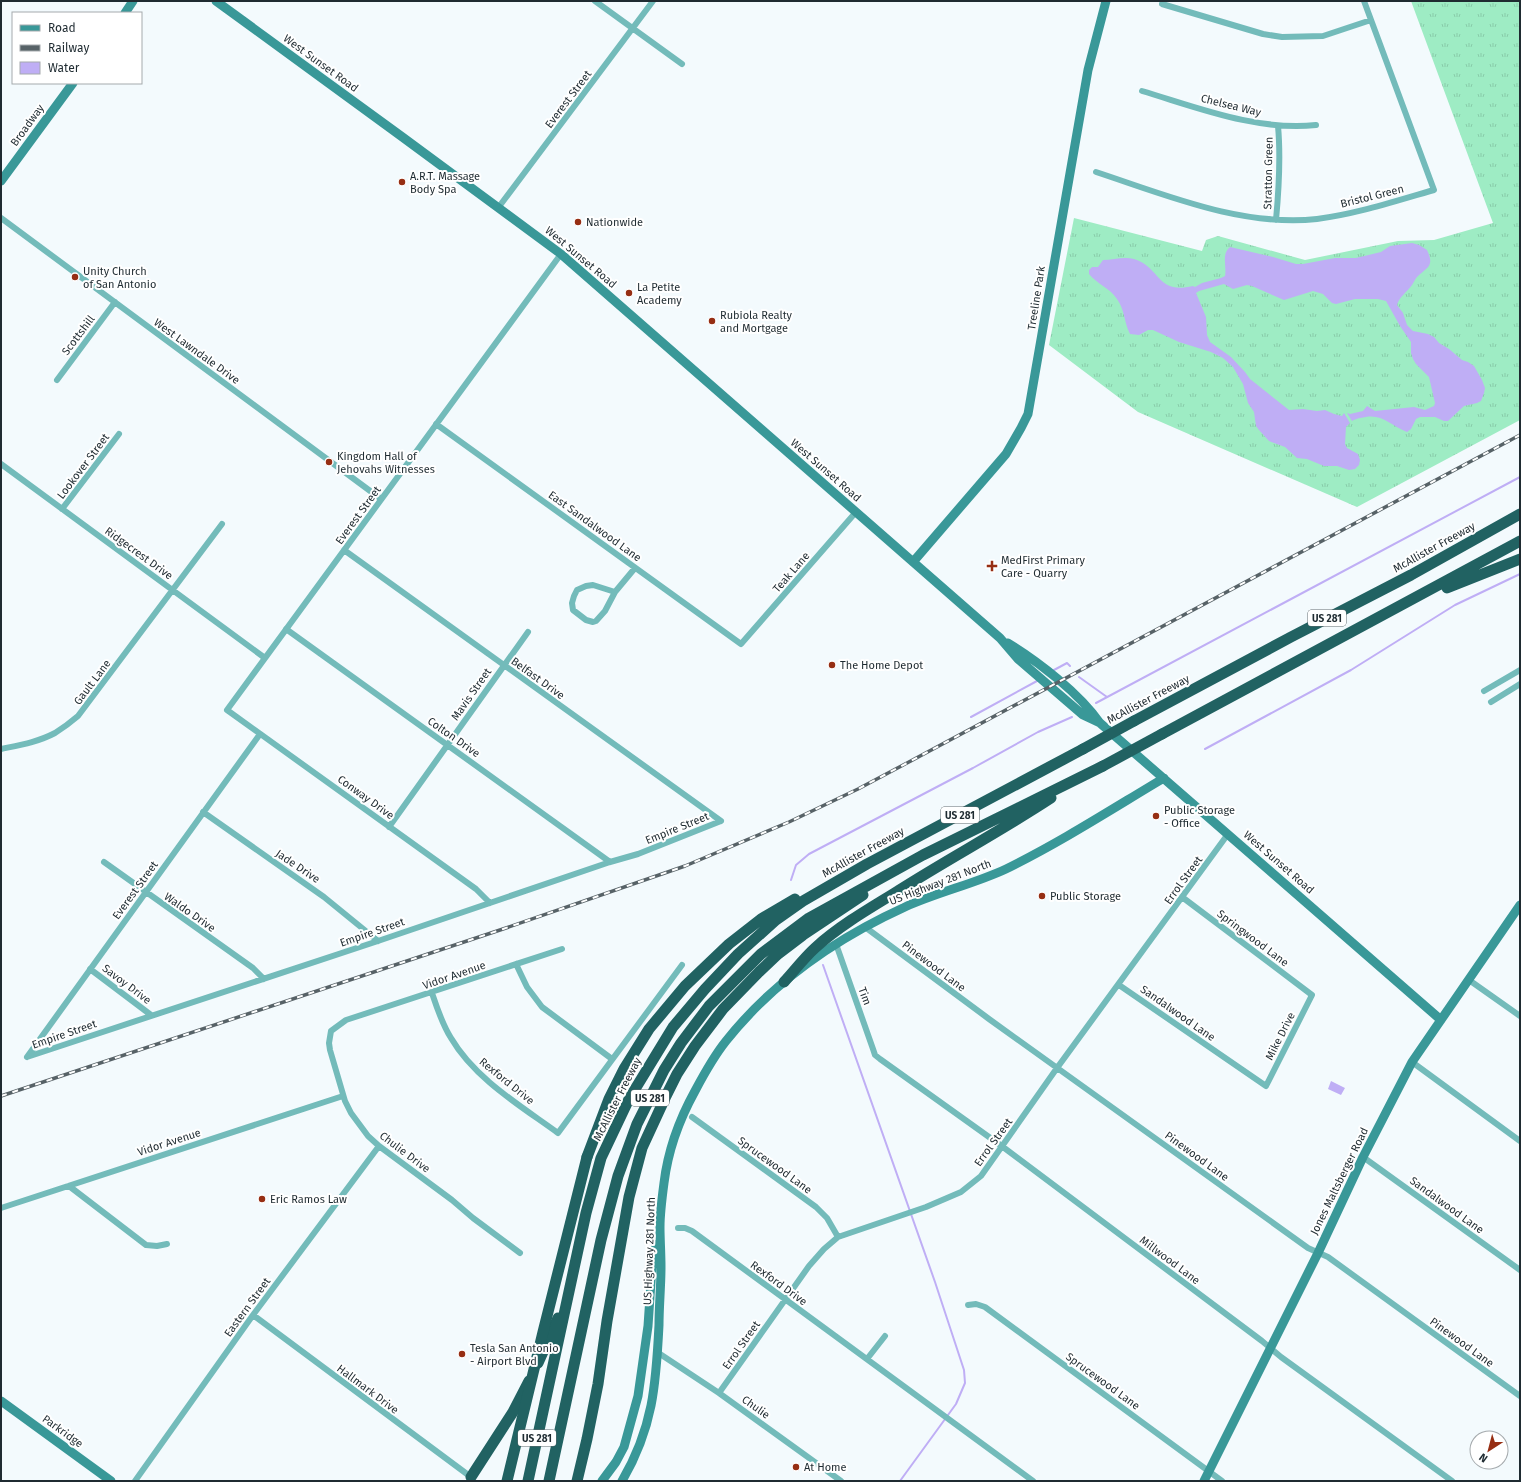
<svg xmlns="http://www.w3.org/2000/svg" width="1521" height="1482" font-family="'Fira Sans',sans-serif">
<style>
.grass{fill:url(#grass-tufts)}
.water{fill:#bfaef5}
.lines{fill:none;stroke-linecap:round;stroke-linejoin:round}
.stream{stroke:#bfaef5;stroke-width:2}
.street{stroke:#73bbba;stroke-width:6}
.secondary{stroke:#399898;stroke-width:9}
.highway{stroke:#216262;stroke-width:11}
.rail-casing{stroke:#576267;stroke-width:3.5}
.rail{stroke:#fff;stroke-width:2;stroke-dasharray:6;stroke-linecap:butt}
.highway-bridge{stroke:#216262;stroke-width:11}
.poi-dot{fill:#962e13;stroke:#fff;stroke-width:1.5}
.labels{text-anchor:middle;stroke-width:4;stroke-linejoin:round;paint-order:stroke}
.shield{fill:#fff;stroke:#626b6f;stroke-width:1}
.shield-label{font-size:10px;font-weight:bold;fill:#1f2b31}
.street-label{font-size:11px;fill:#1f2b31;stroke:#fff}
.poi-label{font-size:11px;fill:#1f2b31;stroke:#fff;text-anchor:start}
</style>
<defs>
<pattern id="grass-tufts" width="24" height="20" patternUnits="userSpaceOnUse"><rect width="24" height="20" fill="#9eecc4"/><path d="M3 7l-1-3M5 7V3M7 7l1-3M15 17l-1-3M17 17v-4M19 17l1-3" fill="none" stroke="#88cba9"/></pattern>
</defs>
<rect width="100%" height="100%" fill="#f3fafd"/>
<path class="grass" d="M1411,1h109v419l-163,87 -219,-95 -89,-67 25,-127 128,33 4,-11 12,-4 87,24 93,-19 36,-1 59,-17z"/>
<path class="water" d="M1412,243l7,2 8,5c8,17 0,17 -10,27 -2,2 -3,5 -5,8 -5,7 -13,12 -15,20l6,8 4,12 6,6 15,3 6,3 5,6 10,6 13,11 6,2 6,4 8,14 3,8 -1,5 -3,8 -4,2 -13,3 -16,15h-4l-9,-4h-15l-4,2 -5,10 -4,3c-19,-8 -25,-20 -47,-14 -3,1 -5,1 -8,3l-5,-8 3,1 13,-3 4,-5 8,5 39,-4 11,3 9,-4 1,-3 -6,-26 -13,-13 -3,-5 -2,-6v-11l-11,-16 -14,-25 -8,-2h-23l-19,5 -4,-1 -9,-9 -10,-3 -29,9 -32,-14 -5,-1 -14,4 -9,-5 -25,7 -3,2 10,24 1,18 3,7 21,15 14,15 5,7 39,31 14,-1 14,2 8,-1 9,4 8,2 2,-3 6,10 -4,4 -1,17 2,4 11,6 2,6 -1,5 -4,4 -6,1 -12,-4h-13l-17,-7 -10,-1 -12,-11 -16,-6 -10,-11 -3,-4 -2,-14 -6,-9 -5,-19 -10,-17 -10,-9 -12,-6 -32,-10 -26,-12h-5l-9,5 -9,-1c-6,-11 -5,-24 -13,-35 -7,-11 -20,-15 -28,-25v-4l3,-3h6l5,-7c10,0 21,-4 31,-1 27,8 22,36 59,27l2,1 7,-4 19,-5 4,-2c2,-10 -4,-22 5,-29l43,10 23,7h7l32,-6h21l25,-6 9,-6z
M1331,1081l14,7 -4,7 -13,-6z"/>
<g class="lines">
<path class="stream" d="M1054,670l13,-7 3,3
M1079,677l28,20
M1096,703l424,-226
M971,717l66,-36
M1205,749l146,-79 104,-65 65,-31
M791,880l5,-15 13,-11 164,-86 65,-36 34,-15
M823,965l112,317 29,88 1,13 -9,21 -56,77"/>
<path class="street" d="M595,1l87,63
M1163,1l-1,3 101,30 19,3 41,-1 48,-16
M1142,91c57,17 114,40 174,34
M1096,172c70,23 145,55 221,47 40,-5 78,-18 117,-29l-70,-189
M498,208l155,-207
M1,218l380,281
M1276,220c3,-32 5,-62 2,-94
M57,380l58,-78
M436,424l305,220 115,-132
M1,464l264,194
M62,509l57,-75
M344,550l377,271
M615,592l-22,-7 -7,1 -9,4 -3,6 -2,7 1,7 13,10 7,2 3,-1 9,-10 10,-19 20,-24
M286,629l324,233
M1484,691l36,-21
M1491,702l29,-18
M1,749c19,-4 37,-7 54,-16 8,-5 16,-11 23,-17l144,-192
M203,812l121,85 54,44
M389,827l139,-195
M104,862l149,106 11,11
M490,903l-14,-14 -249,-179 334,-456
M865,927l124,92 319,229 20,9 192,139
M836,944l37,105 2,6 5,4 123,88 259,194 19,16 171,124
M516,964l11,23 15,20 70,52
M90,969l61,46
M1469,980l51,36
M1119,985l147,101 46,-91 -130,-98
M432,993c5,15 10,31 19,45 24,41 70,68 107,95l124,-168
M27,1057l351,-116 232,-79 28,-8 83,-33
M27,1057l233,-323
M1412,1062l108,79
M692,1117l124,90 11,11 11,19
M1363,1157l157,113
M69,1186l77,59 11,1 10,-2
M1,1208l342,-112
M678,1228h7l7,3 341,250
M520,1253l-47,-35 -21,-18 -73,-54 -11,-10 -17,-23 -6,-12 -15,-51 -1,-7 2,-12 15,-11 216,-71
M968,1305l8,-1 9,3 237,174
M253,1315l218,162
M657,1352l62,41 122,88
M867,1359l18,-23
M719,1393l90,-127 15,-17 14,-12 88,-30 35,-15 20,-16 76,-108 171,-234
M135,1481l118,-166 126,-169"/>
<path class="secondary" d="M216,1l185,135 160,118 439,384 18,21 65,56 17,8
M125,13l8,-12
M1,181l72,-98
M913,562l93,-108 15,-26 7,-14 60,-344 18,-69
M1008,643c31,19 71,50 92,80l341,297
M1,1401l110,80
M602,1481l14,-19 8,-15 14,-51 10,-70 4,-59 4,-23
M622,1481c31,-53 34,-96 37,-156 0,-19 2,-39 2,-58 0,-14 -1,-27 -1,-40 0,-14 2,-29 4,-44 4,-33 15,-63 31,-92 9,-17 19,-35 31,-50 47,-59 111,-103 179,-134 33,-15 69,-23 101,-38 55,-27 106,-60 158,-91
M1204,1481l114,-228 45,-96 49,-95 108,-157"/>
<path class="highway" d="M1447,588l73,-29
M1134,721l157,-84 120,-62 109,-61
M1162,734l358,-193
M784,982c11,-12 20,-24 31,-34 24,-22 55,-40 83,-57 50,-32 103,-60 153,-93
M587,1157l22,-58 15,-30 25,-40 36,-43 44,-42 32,-25 34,-20
M538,1363l20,-45
M471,1477l42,-65 16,-31
M528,1481l58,-268 15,-55 28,-59 44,-72 32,-38 33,-35 38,-34 27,-19 64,-37 216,-115
M549,1481l52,-241 17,-64 19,-52 27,-54 17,-27 28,-37 52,-52 48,-36 114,-63 180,-89
M577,1481l10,-42 11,-55 9,-63 22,-124 13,-49 24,-52 11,-22 18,-28 28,-37 36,-37 19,-18 25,-19 60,-40"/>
<g class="rail-casing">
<path id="rail" d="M1,1096l502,-167 182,-63 104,-44 69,-33 49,-26 613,-328"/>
</g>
<use href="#rail" class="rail"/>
<path class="highway-bridge" d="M1083,749l51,-28
M1103,766l59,-32
M507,1481l36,-149 44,-175"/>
</g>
<g class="poi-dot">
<circle cx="402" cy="182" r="4"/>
<circle cx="578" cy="222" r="4"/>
<circle cx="75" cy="277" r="4"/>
<circle cx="629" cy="293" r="4"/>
<circle cx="712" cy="321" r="4"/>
<circle cx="329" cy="462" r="4"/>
<path d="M990 560h4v4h4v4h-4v4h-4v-4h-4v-4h4z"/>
<circle cx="832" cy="665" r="4"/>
<circle cx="1156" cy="816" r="4"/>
<circle cx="1042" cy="896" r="4"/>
<circle cx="262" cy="1199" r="4"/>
<circle cx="462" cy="1354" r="4"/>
<circle cx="796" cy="1467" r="4"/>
</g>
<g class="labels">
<g class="shield">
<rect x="1308" y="610" width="38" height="16" rx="3"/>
<rect x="941" y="807" width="38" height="16" rx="3"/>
<rect x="631" y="1090" width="38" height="16" rx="3"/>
<rect x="518" y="1430" width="38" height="16" rx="3"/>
</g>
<g class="shield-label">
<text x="1327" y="622">US 281</text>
<text x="960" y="819">US 281</text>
<text x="650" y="1102">US 281</text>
<text x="537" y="1442">US 281</text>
</g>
<g class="street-label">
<text transform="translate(321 63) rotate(36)" y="4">West Sunset Road</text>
<text transform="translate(568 99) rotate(-53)" y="4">Everest Street</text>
<text transform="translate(1231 105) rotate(14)" y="4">Chelsea Way</text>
<text transform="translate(27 125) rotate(-54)" y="4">Broadway</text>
<text transform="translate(1268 173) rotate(-89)" y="4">Stratton Green</text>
<text transform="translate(1372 196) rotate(-14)" y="4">Bristol Green</text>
<text transform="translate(581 257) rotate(40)" y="4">West Sunset Road</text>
<text transform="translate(1036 298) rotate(-81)" y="4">Treeline Park</text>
<text transform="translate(78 335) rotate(-53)" y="4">Scottshill</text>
<text transform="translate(197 351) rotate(36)" y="4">West Lawndale Drive</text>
<text transform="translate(83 466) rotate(-53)" y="4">Lookover Street</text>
<text transform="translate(826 470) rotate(41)" y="4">West Sunset Road</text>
<text transform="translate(358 515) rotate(-54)" y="4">Everest Street</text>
<text transform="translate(595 526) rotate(36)" y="4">East Sandalwood Lane</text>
<text transform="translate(1434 547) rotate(-29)" y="4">McAllister Freeway</text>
<text transform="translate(139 553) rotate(36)" y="4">Ridgecrest Drive</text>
<text transform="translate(791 572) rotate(-49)" y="4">Teak Lane</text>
<text transform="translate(538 678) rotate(36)" y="4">Belfast Drive</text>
<text transform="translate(92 682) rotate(-53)" y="4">Gault Lane</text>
<text transform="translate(471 694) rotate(-55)" y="4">Mavis Street</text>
<text transform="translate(1148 699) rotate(-28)" y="4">McAllister Freeway</text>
<text transform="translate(454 737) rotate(35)" y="4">Colton Drive</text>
<text transform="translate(366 797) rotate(36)" y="4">Conway Drive</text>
<text transform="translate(677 828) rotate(-22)" y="4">Empire Street</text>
<text transform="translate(863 852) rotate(-29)" y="4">McAllister Freeway</text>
<text transform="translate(1279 862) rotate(41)" y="4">West Sunset Road</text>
<text transform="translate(298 866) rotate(34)" y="4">Jade Drive</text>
<text transform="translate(1183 880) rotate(-54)" y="4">Errol Street</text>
<text transform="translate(940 882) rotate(-21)" y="4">US Highway 281 North</text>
<text transform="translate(135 890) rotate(-54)" y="4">Everest Street</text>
<text transform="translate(190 912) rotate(35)" y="4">Waldo Drive</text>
<text transform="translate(372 932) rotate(-19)" y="4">Empire Street</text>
<text transform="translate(1253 938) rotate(37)" y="4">Springwood Lane</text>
<text transform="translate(934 966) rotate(37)" y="4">Pinewood Lane</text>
<text transform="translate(454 975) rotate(-19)" y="4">Vidor Avenue</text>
<text transform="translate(127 984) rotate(37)" y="4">Savoy Drive</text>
<text transform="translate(865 996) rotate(70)" y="4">Tim</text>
<text transform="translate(1178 1013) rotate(35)" y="4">Sandalwood Lane</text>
<text transform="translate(64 1034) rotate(-19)" y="4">Empire Street</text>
<text transform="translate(1280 1036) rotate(-63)" y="4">Mike Drive</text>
<text transform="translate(507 1081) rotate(39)" y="4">Rexford Drive</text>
<text transform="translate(617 1099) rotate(-63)" y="4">McAllister Freeway</text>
<text transform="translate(169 1142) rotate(-18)" y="4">Vidor Avenue</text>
<text transform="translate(993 1142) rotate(-54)" y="4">Errol Street</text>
<text transform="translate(405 1152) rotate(37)" y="4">Chulie Drive</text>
<text transform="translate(1197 1156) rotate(36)" y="4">Pinewood Lane</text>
<text transform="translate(775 1165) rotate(36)" y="4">Sprucewood Lane</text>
<text transform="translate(1339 1181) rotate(-64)" y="4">Jones Maltsberger Road</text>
<text transform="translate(1447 1205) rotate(36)" y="4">Sandalwood Lane</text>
<text transform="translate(649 1251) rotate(-88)" y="4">US Highway 281 North</text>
<text transform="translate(1170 1260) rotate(37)" y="4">Millwood Lane</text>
<text transform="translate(779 1283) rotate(36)" y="4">Rexford Drive</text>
<text transform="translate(247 1307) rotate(-54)" y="4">Eastern Street</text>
<text transform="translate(1462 1342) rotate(36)" y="4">Pinewood Lane</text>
<text transform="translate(741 1345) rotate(-55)" y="4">Errol Street</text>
<text transform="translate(1103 1381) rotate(36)" y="4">Sprucewood Lane</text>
<text transform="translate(368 1389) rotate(37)" y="4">Hallmark Drive</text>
<text transform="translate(756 1407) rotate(35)" y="4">Chulie</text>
<text transform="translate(63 1431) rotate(36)" y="4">Parkridge</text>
</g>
<g class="poi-label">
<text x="410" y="180">A.R.T. Massage<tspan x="410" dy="13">Body Spa</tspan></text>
<text x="586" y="226">Nationwide</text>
<text x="83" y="275">Unity Church<tspan x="83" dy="13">of San Antonio</tspan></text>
<text x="637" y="291">La Petite<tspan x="637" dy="13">Academy</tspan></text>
<text x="720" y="319">Rubiola Realty<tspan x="720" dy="13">and Mortgage</tspan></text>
<text x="337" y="460">Kingdom Hall of<tspan x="337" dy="13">Jehovahs Witnesses</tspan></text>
<text x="1001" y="564">MedFirst Primary<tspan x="1001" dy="13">Care - Quarry</tspan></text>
<text x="840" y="669">The Home Depot</text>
<text x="1164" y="814">Public Storage<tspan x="1164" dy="13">- Office</tspan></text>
<text x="1050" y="900">Public Storage</text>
<text x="270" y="1203">Eric Ramos Law</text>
<text x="470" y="1352">Tesla San Antonio<tspan x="470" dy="13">- Airport Blvd</tspan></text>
<text x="804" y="1471">At Home</text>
</g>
</g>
<rect width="1521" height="1482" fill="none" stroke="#1f2b31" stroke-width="4"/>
<rect x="12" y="12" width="130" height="72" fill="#ffffff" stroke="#a5aaad"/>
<rect x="20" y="25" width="20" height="6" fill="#399898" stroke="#a5aaad"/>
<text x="48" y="32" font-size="12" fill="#1f2b31">Road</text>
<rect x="20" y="45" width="20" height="6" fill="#576267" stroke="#a5aaad"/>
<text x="48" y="52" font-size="12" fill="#1f2b31">Railway</text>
<rect x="20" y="62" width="20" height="12" fill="#bfaef5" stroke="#a5aaad"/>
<text x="48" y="72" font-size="12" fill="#1f2b31">Water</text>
<g transform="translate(1489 1450) rotate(216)"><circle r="19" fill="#ffffff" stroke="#a5aaad"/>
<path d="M0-3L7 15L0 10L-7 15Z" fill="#962e13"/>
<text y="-6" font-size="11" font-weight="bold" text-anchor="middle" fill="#1f2b31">N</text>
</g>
</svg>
